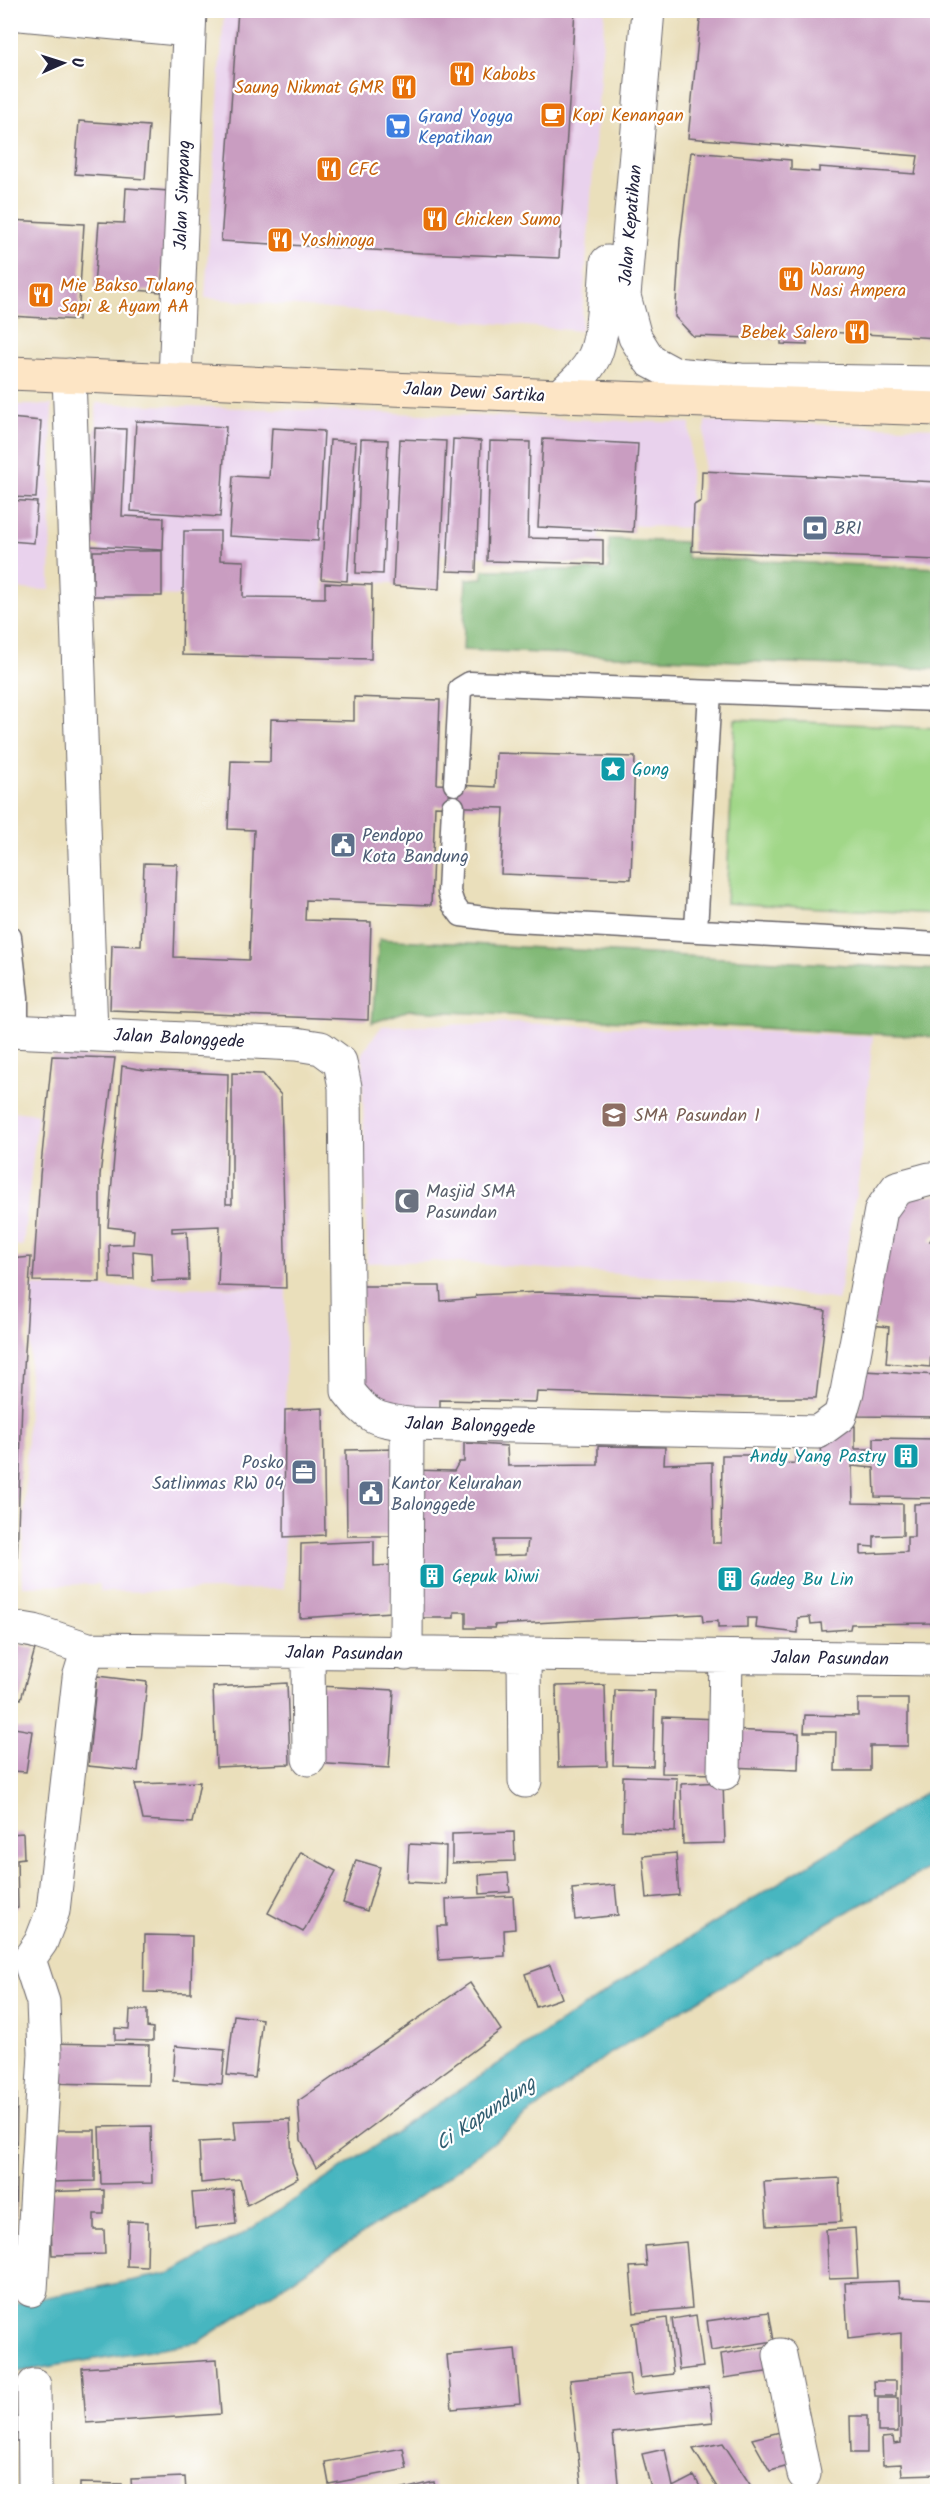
<svg xmlns="http://www.w3.org/2000/svg" width="948" height="2502" font-family="Kalam,sans-serif">
<style>
.built{fill:#e9d2ed}
.green{fill:#a1d788;stroke:#627c62;stroke-width:1.5}
.forest{fill:#80b874;stroke:#516d58;stroke-width:1.5}
.water{fill:#47b6c0;stroke:#346c7e;stroke-width:1.5}
.building{fill:#c99dc1;fill-rule:evenodd}
.lines{fill:none;stroke-linecap:round;stroke-linejoin:round}
.service-casing{stroke:#686468;stroke-width:25}
.minor-casing{stroke:#686468;stroke-width:35}
.tertiary-casing{stroke:#686468;stroke-width:35}
.secondary-casing{stroke:#686468;stroke-width:35}
.service{stroke:#fff;stroke-width:22}
.minor{stroke:#fff;stroke-width:33}
.tertiary{stroke:#fff;stroke-width:33}
.secondary{stroke:#fde5c5;stroke-width:33}
.labels{text-anchor:middle;stroke-width:4.5;stroke-linejoin:round;paint-order:stroke}
.food-label{font-size:18px;fill:#c56008;stroke:#fff;text-anchor:start}
.shop-label{font-size:18px;fill:#366cbe;stroke:#fff;text-anchor:start}
.street-label{font-size:18px;fill:#22223b;stroke:#fff}
.service-label{font-size:18px;fill:#4e5e75;stroke:#fff;text-anchor:start}
.culture-label{font-size:18px;fill:#0d838f;stroke:#fff;text-anchor:start}
.education-label{font-size:18px;fill:#785e54;stroke:#fff;text-anchor:start}
.worship-label{font-size:18px;fill:#5b616d;stroke:#fff;text-anchor:start}
.water-label{font-size:20px;font-style:italic;fill:#315d70;stroke:#fff}
</style>
<rect width="100%" height="100%" fill="#fff"/>
<filter id="ink" filterUnits="userSpaceOnUse"><feTurbulence type="fractalNoise" baseFrequency=".0167" numOctaves="2"/><feDisplacementMap in="SourceGraphic" scale="12" xChannelSelector="R" yChannelSelector="G"/><feConvolveMatrix kernelMatrix="1 2 1 2 8 2 1 2 1" color-interpolation-filters="sRGB"/></filter>
<filter id="wash" filterUnits="userSpaceOnUse"><feTurbulence type="fractalNoise" baseFrequency=".008" numOctaves="4" result="noise"/><feDisplacementMap in="SourceGraphic" scale="24" xChannelSelector="R" yChannelSelector="G"/><feGaussianBlur stdDeviation="1.35" result="paint"/><feColorMatrix in="noise" values="0 0 0 0 0 0 0 0 0 0 0 0 0 0 0 0 0 1.4 0 .05"/><feComposite in="paint" operator="in"/></filter>
<g filter="url(#wash)">
<rect width="100%" height="100%" fill="#eadfbb"/>
<path class="built" d="M224,11h381l-24,320 -376,-33z
M96,403l594,20v105l-90,-4 -4,37 -156,-7 1,32 -118,-7 2,22 -224,-8z
M11,405h41l-2,185 -39,-1z
M705,421l232,7v134l-236,-11z
M522,1023l351,13 -14,140 -21,124 -132,-20 -274,-19 -65,2 -5,-210 20,-27z
M11,1111l27,3 -15,132 -12,-1z
M32,1286l254,2 -2,301 -184,3 -1,-8 -77,2z"/>
<path class="green" d="M735,719l202,9v186l-211,-11z"/>
<path class="forest" d="M609,539l77,3 1,16 250,10v101l-474,-19 3,-71 17,-1v-8h126z
M379,939l558,31v67l-528,-27 -37,13z"/>
<path class="water" d="M937,1789v75l-107,57 -224,135 -172,131 -236,155 -187,31v-69l160,-31 72,-39 417,-278 265,-163z"/>
<g id="blocks">
<path class="building" d="M238,10h337l-16,248 -136,-5 -202,-12z
M701,10h210l21,3 1,-3h5v328l-131,-7v14l-26,-1v-5l-88,-3 -18,-19 5,-76 11,-89 100,8v10l28,2v-5l96,7 3,-18 -230,-18z
M79,121l70,5 -4,53 -70,-5z
M126,188l43,3 -8,101 -67,-5 5,-65 25,1z
M10,220l74,4 -6,96 -68,-4z
M10,418l31,3 -5,77 -26,-1z
M136,421l90,6 -6,90 -89,-6z
M95,428l31,1 -4,87 42,2 -1,32 -73,-4z
M272,428l52,3 -6,110 -89,-5 4,-60 36,2z
M361,439l27,1 -5,134 -27,-1z
M400,439l46,2 -7,148 -46,-3z
M453,439l28,2 -5,131 -29,-1z
M543,439l95,5 -5,88 -95,-5z
M330,440l26,2 -9,139 -26,-2z
M490,441l40,1 -2,96 75,2v24l-116,-3z
M702,471l236,11v78l-246,-9 2,-46 7,-4z
M10,500l27,2 -3,41 -24,-2z
M184,531h36v29l24,1 -1,36 82,1v-15l47,2 -1,74 -189,-4z
M93,551h69v45h-69z
M354,697l86,3 -3,84 58,3 1,-34 139,4 -4,122 -130,-5 3,-66 -69,-2 -4,99 -125,-5 -1,20 66,2 -3,98 -258,-10 2,-65 29,1 3,-83 33,1 -3,93 75,3 5,-130 -26,-1 3,-68 39,1 1,-43 83,2z
M52,1056l63,2 -15,117v107l-67,-1 7,-106z
M122,1066l22,4 84,4 -2,130h6v-131l31,1 18,21 5,193 -68,-2 2,-60 -48,2v4l15,-1 2,49 -37,1 -1,-28 -18,-2 1,28 -24,-1 -1,-33 24,-1 1,-14 -26,-3z
M919,1195h19v40h-4l-4,6 8,1v95l-6,-1 -2,31 -44,-4 3,-36 -17,-2 18,-107 12,-15z
M31,1257l-9,142 -6,195h-6v-335z
M362,1286h78l1,15 34,-3 1,-3 63,-3 205,7 82,12 -10,87h-86l-193,-6 -1,10 -96,-2v12h-41l-25,-12 -11,-14z
M864,1371l74,4v42l-80,-1z
M323,1408l2,127 -41,2 1,-127z
M855,1426v23h19v-11l64,1v59l-63,-1 -1,-29 -22,-2 1,37 50,1v31l-29,1v11l-13,-1v8l46,-2v-15h7v-33l24,-1v120l-87,1 -1,5 -28,2 -1,-8 -10,1 -1,-7 -12,1v15l-42,-5 1,-10h-10v9l-29,1v-7l-15,1 -1,-8 -208,11 1,3h-29v-16h-12v6h-43l-1,-148 44,1 5,-9h5v-19l43,3 1,20 90,-1v-19l67,1 -1,17 48,-2 1,81h8l1,-88h56l-1,9 18,-1 1,-20 11,-1 -1,22 16,1 -1,-26 19,-11zM494,1540h34l-2,15 -32,1z
M396,1449l1,87h-50l-1,-86z
M374,1541v25l19,-1 -2,47 -91,6 1,-74z
M10,1642l25,7 -14,50 -11,-3z
M97,1676l50,6 -9,89 -50,-5z
M287,1683l3,81 -74,3 -3,-80z
M605,1685l2,81 -49,1 -2,-81z
M319,1686l75,4 -5,78 -75,-5z
M615,1690l40,1 -2,75 -40,-1z
M858,1699h50v47h-38v25h-35l1,-39h-32l1,-17 53,1z
M10,1705h7l-3,23 18,3 -6,41 -13,-1 -1,7z
M663,1717l56,2 -1,55 -56,-1z
M731,1730l68,3 -1,37 -69,-3z
M623,1776l54,2 -2,54 -53,-2z
M200,1782l-8,41 -49,-3 -8,-36z
M723,1782l2,61 -42,1 -2,-60z
M514,1832l1,29 -63,2v-29z
M23,1833l1,25 -7,1 1,49 -8,1v-75z
M409,1844l37,2 -1,38 -38,-2z
M301,1852l35,19 -33,61 -35,-19z
M676,1853l3,42 -32,3 -4,-42z
M356,1860l24,7 -13,44 -24,-8z
M508,1873l2,19 -30,2 -1,-19z
M615,1885l3,30 -43,5 -3,-31z
M513,1896l2,33 -11,1 1,26 -66,4 -2,-34h10l-1,-27z
M145,1935l47,1 -1,57 -47,-1z
M550,1965l12,33 -26,9 -11,-33z
M470,1983l31,47 -185,138 -15,-28 -3,-39z
M130,2010h17v17l6,1v13l-38,-1v-12l14,1z
M234,2015l28,4 -7,59 -28,-3z
M48,2043l101,2 -1,40 -101,-2z
M175,2046l50,4 -3,34 -49,-3z
M10,2094h7l-2,147 3,52h-8z
M290,2119l2,43 6,16 -51,27 -7,-26 -39,4 -2,-41 37,-2 -2,-19z
M151,2126l1,57 -51,1 -2,-57z
M50,2130h45v51l-45,1z
M839,2178l2,44 -74,4 -3,-44z
M104,2190v24h-10v16h10l1,24 -53,1 -1,-36 -14,-27z
M233,2190l3,34 -41,4 -3,-35z
M128,2221l20,1 -1,45 -20,-1z
M855,2228l3,50 -29,1 -3,-49z
M686,2242l6,66 -58,5 -4,-46 17,-1 -2,-20z
M899,2281l1,16 38,2v175l-36,1 -1,-11 -18,1 -1,-27 11,-1 1,7 7,-1v-110l-53,6 -3,-56z
M769,2312l5,29 -63,10 -4,-30z
M696,2315l7,52 -24,3 -7,-51z
M667,2318l6,56 -33,4 -7,-55z
M769,2346l4,25 -49,7 -3,-24z
M515,2349l5,54 -68,6 -5,-54z
M217,2360l4,54 -135,9 -4,-55z
M629,2374l3,21 77,-8 4,35 -100,11 6,59h-37l-12,-112z
M874,2381h22v15h-21z
M878,2398h20v34h-20z
M850,2416h17v37h-16z
M788,2430l8,34 -26,7 -18,-32z
M723,2443l32,49h-17l-2,-3 -16,3 -27,-43z
M403,2448l4,21 -78,15 -4,-22z
M665,2449l8,38 21,-11 9,16h-51l-10,-38z
M185,2477l1,15h-54l-1,-13z
M434,2482l2,10h-41v-1z
M80,2483l42,1v8h-42z"/>
</g>
</g>
<g filter="url(#ink)">
<use href="#blocks" fill-opacity="0" stroke="#686468" stroke-width="1.5"/>
<g class="lines">
<g class="service-casing">
<path id="service" d="M455,784l5,-95 10,-6 468,17
M453,807l-4,85 4,12 8,11 38,5 439,24
M696,929l14,-237
M10,937l7,60v35"/>
</g>
<g class="minor-casing">
<path id="minor" d="M10,13l179,17
M69,375l22,659
M175,379l15,-369
M10,1627l24,4 54,18
M308,1653l1,106
M406,1654l1,-230
M524,1655l1,126
M724,1773l2,-116
M29,1959l12,-17 12,-31 26,-233 9,-29 850,10
M29,1959l14,43 2,52 -14,236
M780,2355l24,119
M34,2385l1,107"/>
</g>
<g class="tertiary-casing">
<path id="tertiary" d="M648,10l-24,286 11,41 15,24 24,13 67,6 197,3
M560,396c13,-12 26,-23 34,-39 10,-20 11,-71 13,-95
M10,1031l286,13 25,4 19,14 5,25 3,304c20,26 26,28 59,33l411,8 22,-16 7,-24 34,-182 16,-22 33,-9h8"/>
</g>
<g class="secondary-casing">
<path id="secondary" d="M10,373l550,23 378,13"/>
</g>
<use href="#service" class="service"/>
<use href="#minor" class="minor"/>
<use href="#tertiary" class="tertiary"/>
<use href="#secondary" class="secondary"/>
</g>
</g>
<defs>
<g id="restaurant-square" transform="scale(1.35)"><rect x="-9" y="-9" width="18" height="18" rx="4" fill="#e8710a" stroke="#fff"/><path d="M-5-6h1v4h1v-4h1v4h1v-4h1v5L-1.5 .5V6h-2V.5L-5-1ZM5-6V6H3V1.5H1.5Q1.5-4 5-6Z" fill="#fff"/></g>
<g id="cafe-square" transform="scale(1.35)"><rect x="-9" y="-9" width="18" height="18" rx="4" fill="#e8710a" stroke="#fff"/><path d="M-5.5-4.5H6V0H3Q3 3.5 0 3.5H-2.5Q-5.5 3.5-5.5 0ZM3-3.2v2h1.7v-2ZM-6 4.5H4V6H-6Z" fill="#fff"/></g>
<g id="supermarket-square" transform="scale(1.35)"><rect x="-9" y="-9" width="18" height="18" rx="4" fill="#3f7fe0" stroke="#fff"/><path d="M-6-5.5h2.5l.6 2H6L4.5 2H-2.5L-4.4-4H-6ZM-1.5 3.2a1.3 1.3 0 1 0 .1 0ZM3 3.2a1.3 1.3 0 1 0 .1 0Z" fill="#fff"/></g>
<g id="bank-square" transform="scale(1.35)"><rect x="-9" y="-9" width="18" height="18" rx="4" fill="#5c6f8a" stroke="#fff"/><path d="M-6-4H6V4H-6ZM0-2.3a2.3 2.3 0 1 0 0 4.6a2.3 2.3 0 1 0 0-4.6Z" fill="#fff"/></g>
<g id="sight-square" transform="scale(1.35)"><rect x="-9" y="-9" width="18" height="18" rx="4" fill="#0f9aa8" stroke="#fff"/><path d="M0-6L1.8-2.2L6-1.7L2.9 1.2L3.7 5.4L0 3.3L-3.7 5.4L-2.9 1.2L-6-1.7L-1.8-2.2Z" fill="#fff"/></g>
<g id="civic-square" transform="scale(1.35)"><rect x="-9" y="-9" width="18" height="18" rx="4" fill="#5c6f8a" stroke="#fff"/><path d="M-.6-6.5H3V-4.5H.6V-3L4-1V1h2V6H-6V1h2V-1L-.6-3ZM-1.2 2.5V6h2.4V2.5Z" fill="#fff"/></g>
<g id="school-square" transform="scale(1.35)"><rect x="-9" y="-9" width="18" height="18" rx="4" fill="#8d6e63" stroke="#fff"/><path d="M0-5L7-2L0 1L-7-2ZM-4 1L0 2.5L4 1V4Q0 6-4 4Z" fill="#fff"/></g>
<g id="mosque-square" transform="scale(1.35)"><rect x="-9" y="-9" width="18" height="18" rx="4" fill="#6b7280" stroke="#fff"/><path d="M3.5-4.9A6 6 0 1 0 3.5 4.9A5 5 0 1 1 3.5-4.9Z" fill="#fff"/></g>
<g id="building-square" transform="scale(1.35)"><rect x="-9" y="-9" width="18" height="18" rx="4" fill="#0f9aa8" stroke="#fff"/><path d="M-4-6H4V6H1V3H-1V6H-4ZM-2.5-4.3h1.7v1.8h-1.7ZM.8-4.3h1.7v1.8H.8ZM-2.5-1h1.7V.8h-1.7ZM.8-1h1.7V.8H.8Z" fill="#fff"/></g>
<g id="office-square" transform="scale(1.35)"><rect x="-9" y="-9" width="18" height="18" rx="4" fill="#5c6f8a" stroke="#fff"/><path d="M-6-3h4V-5.5h4V-3h4V5H-6ZM-1-4.5V-3h2v-1.5ZM-6 0V1H6V0Z" fill="#fff"/></g>
</defs>
<g fill-rule="evenodd">
<use href="#restaurant-square" x="462" y="74"/>
<use href="#restaurant-square" x="404" y="87"/>
<use href="#cafe-square" x="553" y="115"/>
<use href="#supermarket-square" x="398" y="126"/>
<use href="#restaurant-square" x="329" y="169"/>
<use href="#restaurant-square" x="435" y="219"/>
<use href="#restaurant-square" x="280" y="240"/>
<use href="#restaurant-square" x="791" y="279"/>
<use href="#restaurant-square" x="41" y="295"/>
<use href="#restaurant-square" x="857" y="332"/>
<use href="#bank-square" x="815" y="528"/>
<use href="#sight-square" x="613" y="769"/>
<use href="#civic-square" x="343" y="845"/>
<use href="#school-square" x="614" y="1115"/>
<use href="#mosque-square" x="407" y="1201"/>
<use href="#building-square" x="906" y="1456"/>
<use href="#office-square" x="304" y="1472"/>
<use href="#civic-square" x="371" y="1493"/>
<use href="#building-square" x="432" y="1576"/>
<use href="#building-square" x="730" y="1579"/>
</g>
<g class="labels">
<g class="food-label">
<text x="482" y="80">Kabobs</text>
<text x="384" y="93" text-anchor="end">Saung Nikmat GMR</text>
<text x="572" y="121">Kopi Kenangan</text>
<text x="348" y="175">CFC</text>
<text x="454" y="225">Chicken Sumo</text>
<text x="300" y="246">Yoshinoya</text>
<text x="810" y="275">Warung<tspan x="810" dy="21">Nasi Ampera</tspan></text>
<text x="60" y="291">Mie Bakso Tulang<tspan x="60" dy="21">Sapi &amp; Ayam AA</tspan></text>
<text x="838" y="338" text-anchor="end">Bebek Salero</text>
</g>
<g class="shop-label">
<text x="418" y="122">Grand Yogya<tspan x="418" dy="21">Kepatihan</tspan></text>
</g>
<g class="street-label">
<text transform="translate(182 195) rotate(-88)" y="6">Jalan Simpang</text>
<text transform="translate(630 225) rotate(-85)" y="6">Jalan Kepatihan</text>
<text transform="translate(474 392) rotate(3)" y="6">Jalan Dewi Sartika</text>
<text transform="translate(179 1038) rotate(3)" y="6">Jalan Balonggede</text>
<text transform="translate(470 1425) rotate(2)" y="6">Jalan Balonggede</text>
<text transform="translate(344 1653) rotate(1)" y="6">Jalan Pasundan</text>
<text transform="translate(830 1658) rotate(1)" y="6">Jalan Pasundan</text>
</g>
<g class="service-label">
<text x="834" y="534">BRI</text>
<text x="362" y="841">Pendopo<tspan x="362" dy="21">Kota Bandung</tspan></text>
<text x="284" y="1468" text-anchor="end">Posko<tspan x="284" dy="21">Satlinmas RW 04</tspan></text>
<text x="391" y="1489">Kantor Kelurahan<tspan x="391" dy="21">Balonggede</tspan></text>
</g>
<g class="culture-label">
<text x="632" y="775">Gong</text>
<text x="886" y="1462" text-anchor="end">Andy Yang Pastry</text>
<text x="452" y="1582">Gepuk Wiwi</text>
<text x="750" y="1585">Gudeg Bu Lin</text>
</g>
<g class="education-label">
<text x="634" y="1121">SMA Pasundan 1</text>
</g>
<g class="worship-label">
<text x="426" y="1197">Masjid SMA<tspan x="426" dy="21">Pasundan</tspan></text>
</g>
<g class="water-label">
<text transform="translate(485 2113) rotate(-34)" y="7">Ci Kapundung</text>
</g>
</g>
<rect width="948" height="2502" fill="none" stroke="#fff" stroke-width="36"/>
<g transform="translate(63 63) rotate(87)" stroke="#ffffff" stroke-width="4.5" paint-order="stroke">
<path d="M0-4.5L10 22L0 15L-10 22Z" fill="#22223b"/>
<text y="-9" font-size="16" font-weight="bold" text-anchor="middle" fill="#22223b">U</text>
</g>
</svg>
